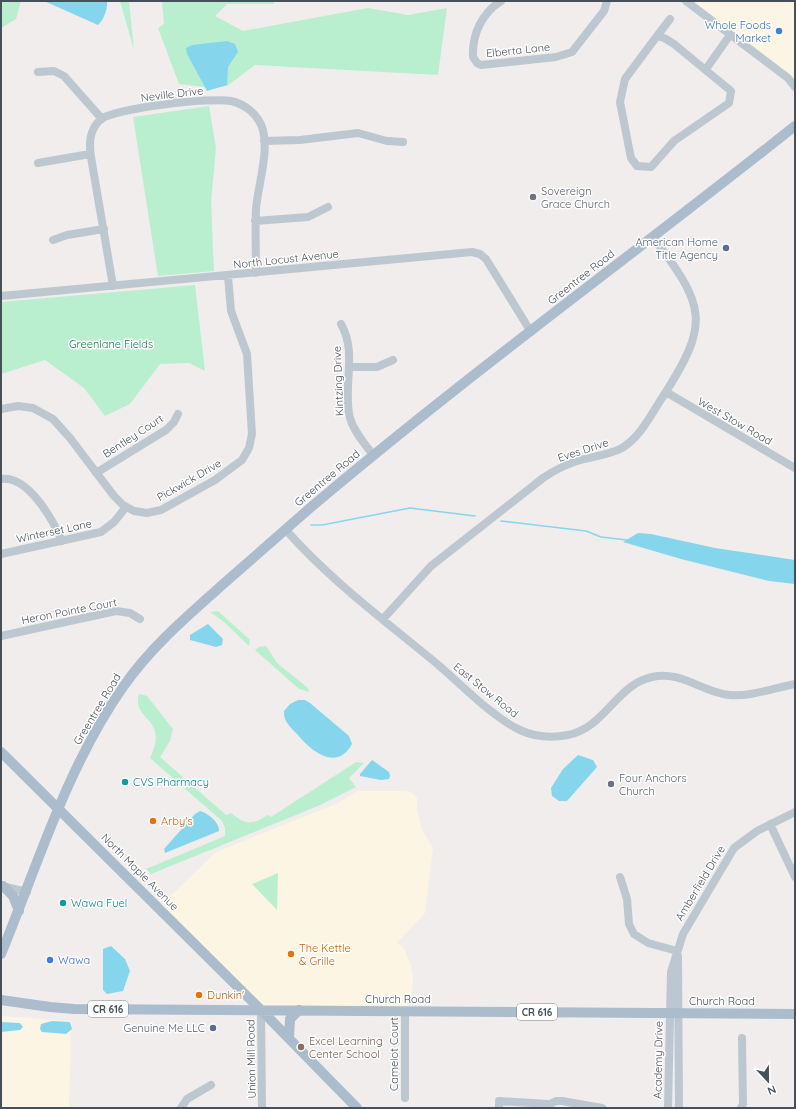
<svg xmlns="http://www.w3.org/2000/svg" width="796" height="1109" font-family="Quicksand,sans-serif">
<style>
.commercial{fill:#fcf5e4}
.green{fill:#b9efcf}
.water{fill:#85d6ed}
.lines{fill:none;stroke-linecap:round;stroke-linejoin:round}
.stream{stroke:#85d6ed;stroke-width:1.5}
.minor{stroke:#bdc7d0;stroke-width:8}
.major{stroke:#abbccd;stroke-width:10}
.shop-dot{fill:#3f7fe0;stroke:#fff;stroke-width:1.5}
.worship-dot{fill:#6b7280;stroke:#fff;stroke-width:1.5}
.service-dot{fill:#5c6f8a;stroke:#fff;stroke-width:1.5}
.culture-dot{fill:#0f9aa8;stroke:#fff;stroke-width:1.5}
.food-dot{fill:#e8710a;stroke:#fff;stroke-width:1.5}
.education-dot{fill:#8d6e63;stroke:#fff;stroke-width:1.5}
.labels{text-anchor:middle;stroke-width:3;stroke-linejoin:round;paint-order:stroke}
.shield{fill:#fff;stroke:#7d848c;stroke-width:1}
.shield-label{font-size:10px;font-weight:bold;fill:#45505a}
.shop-label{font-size:11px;fill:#366cbe;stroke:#fff;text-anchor:end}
.street-label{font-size:11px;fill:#45505a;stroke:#fff}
.worship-label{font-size:11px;fill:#5b616d;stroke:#fff;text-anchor:start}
.service-label{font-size:11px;fill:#4e5e75;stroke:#fff;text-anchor:end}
.park-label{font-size:11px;fill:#157c4a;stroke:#fff}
.culture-label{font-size:11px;fill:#0d838f;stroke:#fff;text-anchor:start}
.food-label{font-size:11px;fill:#c56008;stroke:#fff;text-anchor:start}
.education-label{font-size:11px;fill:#785e54;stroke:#fff;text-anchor:start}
</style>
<rect width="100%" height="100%" fill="#f0edec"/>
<path class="commercial" d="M686,1h109v86z
M358,791h47l7,2 5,5v11l5,21 11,18 -8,65 -28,30 6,4 7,15 3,16 -1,21 -7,12 -144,-1 -103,-102 58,-56 122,-49z
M1,1016l70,5 -2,87h-68z"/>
<path class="green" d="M1,1h20l-5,18 -15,9z
M120,1h9l5,49z
M162,1h112v3h-47l-12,12 28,15 125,-23 40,7 39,-7 -9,67 -183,-10 -28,21 -14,2 -34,-4 -21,-56 6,-4z
M209,106l7,42 -5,54 3,69 -56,5 -25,-159z
M195,285l10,86 -16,-8 -29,1 -30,40 -25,12 -21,-28 -39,-28 -44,14v-72z
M218,611l32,29 -1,6 -25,-24 -14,-10z
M266,646l11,17 31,25 1,4 -10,-3 -44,-39 4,-3z
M139,694l8,2 26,33 -3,12 -10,16 66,58 5,-2c13,11 22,13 36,2l4,2 85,-55 8,1 -15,15 7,9 -38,19 -167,68 -5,-5 79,-33v-8l-3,-7 -72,-63c20,-41 -19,-37 -11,-64z
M278,873l-1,37 -25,-26z"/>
<path class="water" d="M44,1h63c1,7 -3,19 -9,24z
M227,41l8,3 3,8 -10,15 -1,18 -20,6 -20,-37 -1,-6 6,-3z
M638,533l13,1 64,14 80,12v24l-26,-3 -88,-22 -58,-17z
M208,624l15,15 -1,6 -6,2 -26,-7v-5z
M298,700h7l5,3 39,33 3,8c-15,28 -41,7 -54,-9 -7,-7 -15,-14 -14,-24l6,-7z
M578,755l15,5 4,7 -30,34h-8l-7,-5 -1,-8 12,-19z
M372,760l17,12 1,4 -1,3 -8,1 -21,-4v-2z
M200,811c8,2 20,12 19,20l-54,22 -1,-4 31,-35z
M111,946l14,13 5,12 -7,20 -16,3 -4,-4v-41z
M52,1021l18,1 2,7 -6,5 -24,-2 -2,-3 1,-5z
M1,1022l19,1 3,4 -3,3 -19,2z"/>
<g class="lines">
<path class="stream" d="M501,521l85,10 15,6 26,3
M311,525h11l88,-17 65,8"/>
<path class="minor" d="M501,1c-19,12 -29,33 -28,56l4,6 4,2 75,-8 16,-5 32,-41 3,-10
M686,1l102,77 7,9
M657,36l7,2 10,6 57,47 -2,12 -55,38 -23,26 -14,-1 -6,-8 -11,-56 5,-23z
M657,36l13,-17
M706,69l24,-34
M38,72l16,-1 10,5 38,43
M264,141l36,-1 58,-7 29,8 16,1
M38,163l52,-9
M255,221l53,-4 20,-10
M53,240l14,-5 37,-6
M113,286l-22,-129c-2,-14 -2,-26 9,-37 13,-12 113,-23 131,-19 14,3 26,13 31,26 8,23 -4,58 -6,82 -1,21 0,43 0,64
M1,296l471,-44 8,2 6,5 45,73
M341,324c17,29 1,64 9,94 4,14 15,26 23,37
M349,367h28l16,-7
M666,392l129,76
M1,409l17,-3 15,2 20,11 17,19 44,58 9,9 11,6 13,2 14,-3 54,-30 27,-20 7,-12 3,-14 -5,-80 -16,-43 -3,-35
M96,473l70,-43 8,-8 4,-8
M1,479c27,-4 52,41 61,62
M285,529c45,51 99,91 151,134 25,21 56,54 84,67 15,7 32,8 48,5 37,-7 49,-51 84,-58 28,-7 50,15 77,18 21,2 45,-7 66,-11
M1,554l100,-22 13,-10 12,-15
M383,619l48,-53 112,-88c13,-9 26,-15 41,-19 13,-3 27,-5 38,-11 19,-12 28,-32 40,-50 49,-76 44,-91 -10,-162
M1,636l115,-25 14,2 10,6
M770,824l25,53
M620,877l7,22 2,25 5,10 14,9 29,8
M2,886l25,6
M678,956l1,152
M261,1010l1,98
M405,1098v-87
M181,1108l6,-9 24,-14
M499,1108v-7l49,3
M542,1108l14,-7h6l40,7
M668,1108l3,-136 12,-38 51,-86 23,-17 38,-19
M741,1108l2,-4 -1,-66"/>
<path class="major" d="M1,752l260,258 96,98
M3,886l10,10 6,15
M1,954c37,-90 66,-187 122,-267 27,-39 63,-70 98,-101 30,-26 59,-52 89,-78 157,-133 324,-254 485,-382
M1,1000l49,7 24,2 721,5
M289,1038l1,-19 9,-9"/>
</g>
<g class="shop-dot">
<circle cx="779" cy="31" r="4"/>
<circle cx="50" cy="960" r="4"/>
</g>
<g class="worship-dot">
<circle cx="533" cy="197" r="4"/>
<circle cx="611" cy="784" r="4"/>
</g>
<g class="service-dot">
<circle cx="726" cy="248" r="4"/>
<circle cx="213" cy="1028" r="4"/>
</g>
<g class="culture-dot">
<circle cx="125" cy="782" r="4"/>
<circle cx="63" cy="903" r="4"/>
</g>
<g class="food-dot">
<circle cx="153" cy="821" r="4"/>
<circle cx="291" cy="954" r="4"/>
<circle cx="199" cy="995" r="4"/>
</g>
<circle class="education-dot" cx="301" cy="1047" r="4"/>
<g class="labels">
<g class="shield">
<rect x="88" y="1001" width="40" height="16" rx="3"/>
<rect x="517" y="1004" width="40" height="16" rx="3"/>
</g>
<g class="shield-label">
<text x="108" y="1013">CR 616</text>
<text x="537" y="1016">CR 616</text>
</g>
<g class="shop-label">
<text x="771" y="29">Whole Foods<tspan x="771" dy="13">Market</tspan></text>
<text x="58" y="964" text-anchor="start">Wawa</text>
</g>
<g class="street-label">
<text transform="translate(518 50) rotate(-6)" y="4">Elberta Lane</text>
<text transform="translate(172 94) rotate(-7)" y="4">Neville Drive</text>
<text transform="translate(286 259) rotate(-6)" y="4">North Locust Avenue</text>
<text transform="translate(581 277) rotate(-38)" y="4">Greentree Road</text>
<text transform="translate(338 381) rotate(-92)" y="4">Kintzing Drive</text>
<text transform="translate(735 421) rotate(30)" y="4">West Stow Road</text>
<text transform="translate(133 436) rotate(-33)" y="4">Bentley Court</text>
<text transform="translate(583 450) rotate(-18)" y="4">Eves Drive</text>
<text transform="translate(327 478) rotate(-40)" y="4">Greentree Road</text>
<text transform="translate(189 480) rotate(-30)" y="4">Pickwick Drive</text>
<text transform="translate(54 531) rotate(-12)" y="4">Winterset Lane</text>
<text transform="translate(69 611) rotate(-11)" y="4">Heron Pointe Court</text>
<text transform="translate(486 690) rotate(39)" y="4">East Stow Road</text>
<text transform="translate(97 709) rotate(-59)" y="4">Greentree Road</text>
<text transform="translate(140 872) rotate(45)" y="4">North Maple Avenue</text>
<text transform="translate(700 883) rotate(-59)" y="4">Amberfield Drive</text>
<text x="398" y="1003">Church Road</text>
<text x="722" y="1005">Church Road</text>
<text transform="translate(394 1054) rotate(-90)" y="4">Camelot Court</text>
<text transform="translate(251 1059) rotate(-91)" y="4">Union Mill Road</text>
<text transform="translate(658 1060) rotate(-89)" y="4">Academy Drive</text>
</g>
<g class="worship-label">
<text x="541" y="195">Sovereign<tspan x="541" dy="13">Grace Church</tspan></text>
<text x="619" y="782">Four Anchors<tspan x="619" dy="13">Church</tspan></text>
</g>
<g class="service-label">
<text x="718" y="246">American Home<tspan x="718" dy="13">Title Agency</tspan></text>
<text x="205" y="1032">Genuine Me LLC</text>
</g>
<g class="park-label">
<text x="111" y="348">Greenlane Fields</text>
</g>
<g class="culture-label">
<text x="133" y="786">CVS Pharmacy</text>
<text x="71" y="907">Wawa Fuel</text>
</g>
<g class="food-label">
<text x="161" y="825">Arby's</text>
<text x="299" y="952">The Kettle<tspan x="299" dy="13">&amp; Grille</tspan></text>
<text x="207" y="999">Dunkin'</text>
</g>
<g class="education-label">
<text x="309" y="1045">Excel Learning<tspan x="309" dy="13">Center School</tspan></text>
</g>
</g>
<rect width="796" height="1109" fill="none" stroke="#45505a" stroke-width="4"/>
<g transform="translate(768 1081) rotate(158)" stroke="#ffffff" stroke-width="3" paint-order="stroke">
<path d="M0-3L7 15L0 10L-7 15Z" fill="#45505a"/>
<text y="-6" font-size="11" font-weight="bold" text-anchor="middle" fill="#45505a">N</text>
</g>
</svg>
